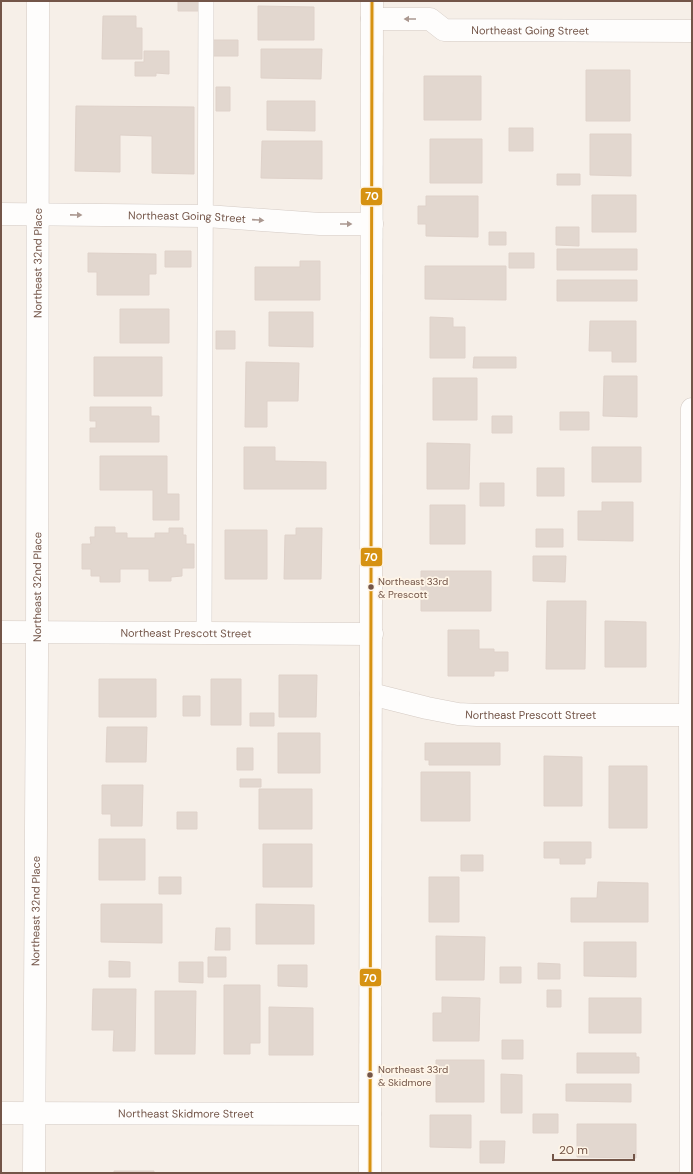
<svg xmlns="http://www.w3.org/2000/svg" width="693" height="1174" font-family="'DM Sans',sans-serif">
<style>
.building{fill:#e2d7cf;stroke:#dfd2ca}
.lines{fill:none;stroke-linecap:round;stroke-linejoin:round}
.lane-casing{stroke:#d4cbc5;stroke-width:16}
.street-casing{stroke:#d4cbc5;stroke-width:23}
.secondary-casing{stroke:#d5cbc4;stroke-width:23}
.lane{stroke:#fefdfc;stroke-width:15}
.street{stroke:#fefdfc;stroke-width:22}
.secondary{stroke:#fefdfc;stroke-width:22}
.bus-1-casing{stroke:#fff5e7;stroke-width:6}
.bus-1{stroke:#d69212;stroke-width:3}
.oneway{fill:#ab9890}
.bus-dot{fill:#735548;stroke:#fff5e7;stroke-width:1.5}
.labels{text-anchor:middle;stroke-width:3.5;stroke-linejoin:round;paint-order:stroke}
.bus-label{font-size:10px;fill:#735548;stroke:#fff5e7;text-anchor:start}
.street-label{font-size:11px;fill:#735548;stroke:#fff5e7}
.line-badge{stroke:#fff5e7;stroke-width:1.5}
.badge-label{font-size:11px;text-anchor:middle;font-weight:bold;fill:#fff}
</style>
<rect width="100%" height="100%" fill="#f6efe8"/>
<path class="building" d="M178,1h21v10h-21z
M258,6l56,1v33h-56z
M103,16h33v12h6v31h-40z
M213,40h25v16h-25z
M261,49h61l-1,30 -60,-1z
M144,51h25v23l-13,-1v3h-21v-14h9z
M586,70h44v51h-44z
M424,76h57v44h-57z
M216,87h14v24h-14z
M267,101h48v30l-48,-1z
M76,106l118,1v67l-42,-1v-37l-32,-1v37l-45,-1z
M509,128h24v23h-24z
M590,134h41v42l-41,-1z
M430,139h52v44h-52z
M262,141h60v38l-61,-1z
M557,174h23v11h-23z
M592,195h44v37h-44z
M426,196h52v41l-52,-1v-12h-8v-18h8z
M556,227h23v19l-23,-1z
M489,232h17v13h-17z
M557,249h80v21h-80z
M165,251h26v16h-26z
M88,253l68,1v20h-7v21h-52v-23h-9z
M509,253h25v15h-25z
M300,261h20v39h-65v-33h45z
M425,266h81v34l-81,-1z
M557,280h80v21h-80z
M120,309h49v34h-49z
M269,312h44v35l-44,-1z
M430,317l23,1v9h12v31h-35z
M590,321h46v41h-24v-11h-23z
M216,331h19v18h-19z
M94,357h68v39h-68z
M474,357h42v11h-43z
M246,362l53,1 -1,38h-31v26h-22z
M604,376h33v41l-34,-1z
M433,378h44v42h-44z
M90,407h61v9h8v26h-69v-14h6v-7h-6z
M560,412h29v18h-29z
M492,416h20v17h-20z
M427,443l43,1 -1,45h-42z
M244,447h31v14l51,1v27h-82z
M592,447h49v35h-49z
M100,456h67v38h12v26h-26v-30h-53z
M537,468h27v28h-27z
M480,483h24v23h-24z
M602,502h31v39l-55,-1v-29h24z
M430,505h35v39h-35z
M95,527h20v6h12v5h28v-5h14v-5h14v7h3v9h8v24h-12v8l-11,1v4h-22v-12h-29v13h-20v-6h-9v-7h-9v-25h9l-1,-7h5z
M296,528h26l-1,51h-37l1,-44h11z
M536,529h27v18h-27z
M225,530h42v49h-42z
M533,556h33l-1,26 -32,-1z
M421,571h70v40h-70z
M547,601h39l-1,68h-39z
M605,621l41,1v45h-41z
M448,630h31v19h15v3h14v19h-14v5h-46z
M279,675h38l-1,42h-37z
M99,679h57v38h-57z
M211,679h30v46h-30z
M183,696h17v20h-17z
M250,713h24v13h-24z
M107,727h40l-1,35h-40z
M278,733h42v40h-42z
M425,743h75v22h-71v-5h-4z
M237,748h16v22h-16z
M544,756l38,1v49h-38z
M609,766h38v62h-38z
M421,772h49v49h-49z
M240,779h21v8h-21z
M102,785h41l-1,41h-31v-12h-9z
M259,789h53v40h-53z
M177,812h20v17h-20z
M99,839h46v41h-46z
M544,842h47v16h-6v6h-25v-6h-16z
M263,844h49v43h-49z
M461,855h22v16h-22z
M159,877h22v17h-22z
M429,877h30v45h-30z
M598,882l50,1v39h-77v-24h26z
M101,904h61v39l-61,-1z
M256,904l58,1v39h-58z
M216,928h14v22h-15z
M436,936l49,1 -1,43h-48z
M584,942h52v35l-52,-1z
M208,957h18v20h-18z
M109,961l21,1v15h-21z
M179,962h24v21l-24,-1z
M538,963l22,1v15h-22z
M278,965h29v22l-29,-1z
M500,967h21v16h-21z
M224,985h36v58h-10v11h-26z
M93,989h43l-1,62h-22l1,-21h-22z
M547,990h14v17h-14z
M155,991h41l-1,63h-40z
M442,997l38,1 -1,43h-46v-28h9z
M589,998h52v35h-52z
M269,1007l44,1v47h-44z
M502,1040h21v19h-21z
M577,1053h59v4h3v16h-62z
M436,1060h48v42h-48z
M501,1074l21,1v38h-21z
M566,1084h65v18l-65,-1z
M533,1114h25v19h-25z
M430,1115h41v33l-41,-1z
M577,1124h59v34l-59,-1z
M480,1141h25l-1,22h-24z
M114,1171h40v2h-40z"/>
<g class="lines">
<g class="lane-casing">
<path id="lane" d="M204,633l2,-632"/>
</g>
<g class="street-casing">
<g id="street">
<path id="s1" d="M372,19h58l14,11 248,1"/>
<path id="s2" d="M1,214l205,2 114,8h52"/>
<path id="s3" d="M1,1113l369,1"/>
<path id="s4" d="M34,1173l3,-517 1,-655"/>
<path d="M691,1173l-1,-458 2,-306"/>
</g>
</g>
<g class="secondary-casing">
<g id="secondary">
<path id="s5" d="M1,632l371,2"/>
<path id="s6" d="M371,694l56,14 31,6 19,1h215"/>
<path d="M370,1173l2,-1172"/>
</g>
</g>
<use href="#lane" class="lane"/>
<use href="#street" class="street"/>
<use href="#secondary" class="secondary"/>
<g class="bus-1-casing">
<path id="bus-1" d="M370,1173l2,-1172"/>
</g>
<use href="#bus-1" class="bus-1"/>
</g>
<defs><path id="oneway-solid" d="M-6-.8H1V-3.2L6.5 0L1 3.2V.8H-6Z"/></defs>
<g class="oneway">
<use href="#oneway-solid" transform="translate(410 19) rotate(180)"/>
<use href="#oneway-solid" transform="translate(76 215) rotate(1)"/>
<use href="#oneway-solid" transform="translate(258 220) rotate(4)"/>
<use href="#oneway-solid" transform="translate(346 224)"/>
</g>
<g class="bus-dot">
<circle cx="371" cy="587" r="3.5"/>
<circle cx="370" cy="1075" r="3.5"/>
</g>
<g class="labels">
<g class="bus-label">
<text x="378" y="585">Northeast 33rd<tspan x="378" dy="13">&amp; Prescott</tspan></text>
<text x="378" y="1073">Northeast 33rd<tspan x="378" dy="13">&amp; Skidmore</tspan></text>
</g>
<g class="street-label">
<text dy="4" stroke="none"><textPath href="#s1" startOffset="162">Northeast Going Street</textPath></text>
<text dy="4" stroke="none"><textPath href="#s2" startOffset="186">Northeast Going Street</textPath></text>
<text dy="4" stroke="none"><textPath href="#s4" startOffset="910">Northeast 32nd Place</textPath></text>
<text dy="4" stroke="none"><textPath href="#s4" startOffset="586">Northeast 32nd Place</textPath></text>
<text dy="4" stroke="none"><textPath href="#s5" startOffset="185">Northeast Prescott Street</textPath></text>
<text dy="4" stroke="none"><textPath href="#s6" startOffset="162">Northeast Prescott Street</textPath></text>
<text dy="4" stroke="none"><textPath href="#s4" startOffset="262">Northeast 32nd Place</textPath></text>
<text dy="4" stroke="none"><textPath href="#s3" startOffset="185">Northeast Skidmore Street</textPath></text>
</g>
</g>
<g class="line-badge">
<rect x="360" y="187" width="23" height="19" rx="4" fill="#d69212"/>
<rect x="360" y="547" width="23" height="20" rx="4" fill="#d69212"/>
<rect x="359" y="968" width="23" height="19" rx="4" fill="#d69212"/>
</g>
<g class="badge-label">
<text x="372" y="200">70</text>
<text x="371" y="561">70</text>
<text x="370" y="982">70</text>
</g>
<rect width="693" height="1174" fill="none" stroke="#735548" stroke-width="4"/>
<path d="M553 1154v6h81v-6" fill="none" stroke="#735548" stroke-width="2"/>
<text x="559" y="1154" font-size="12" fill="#735548" stroke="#fff5e7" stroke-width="3" paint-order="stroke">20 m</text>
</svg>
